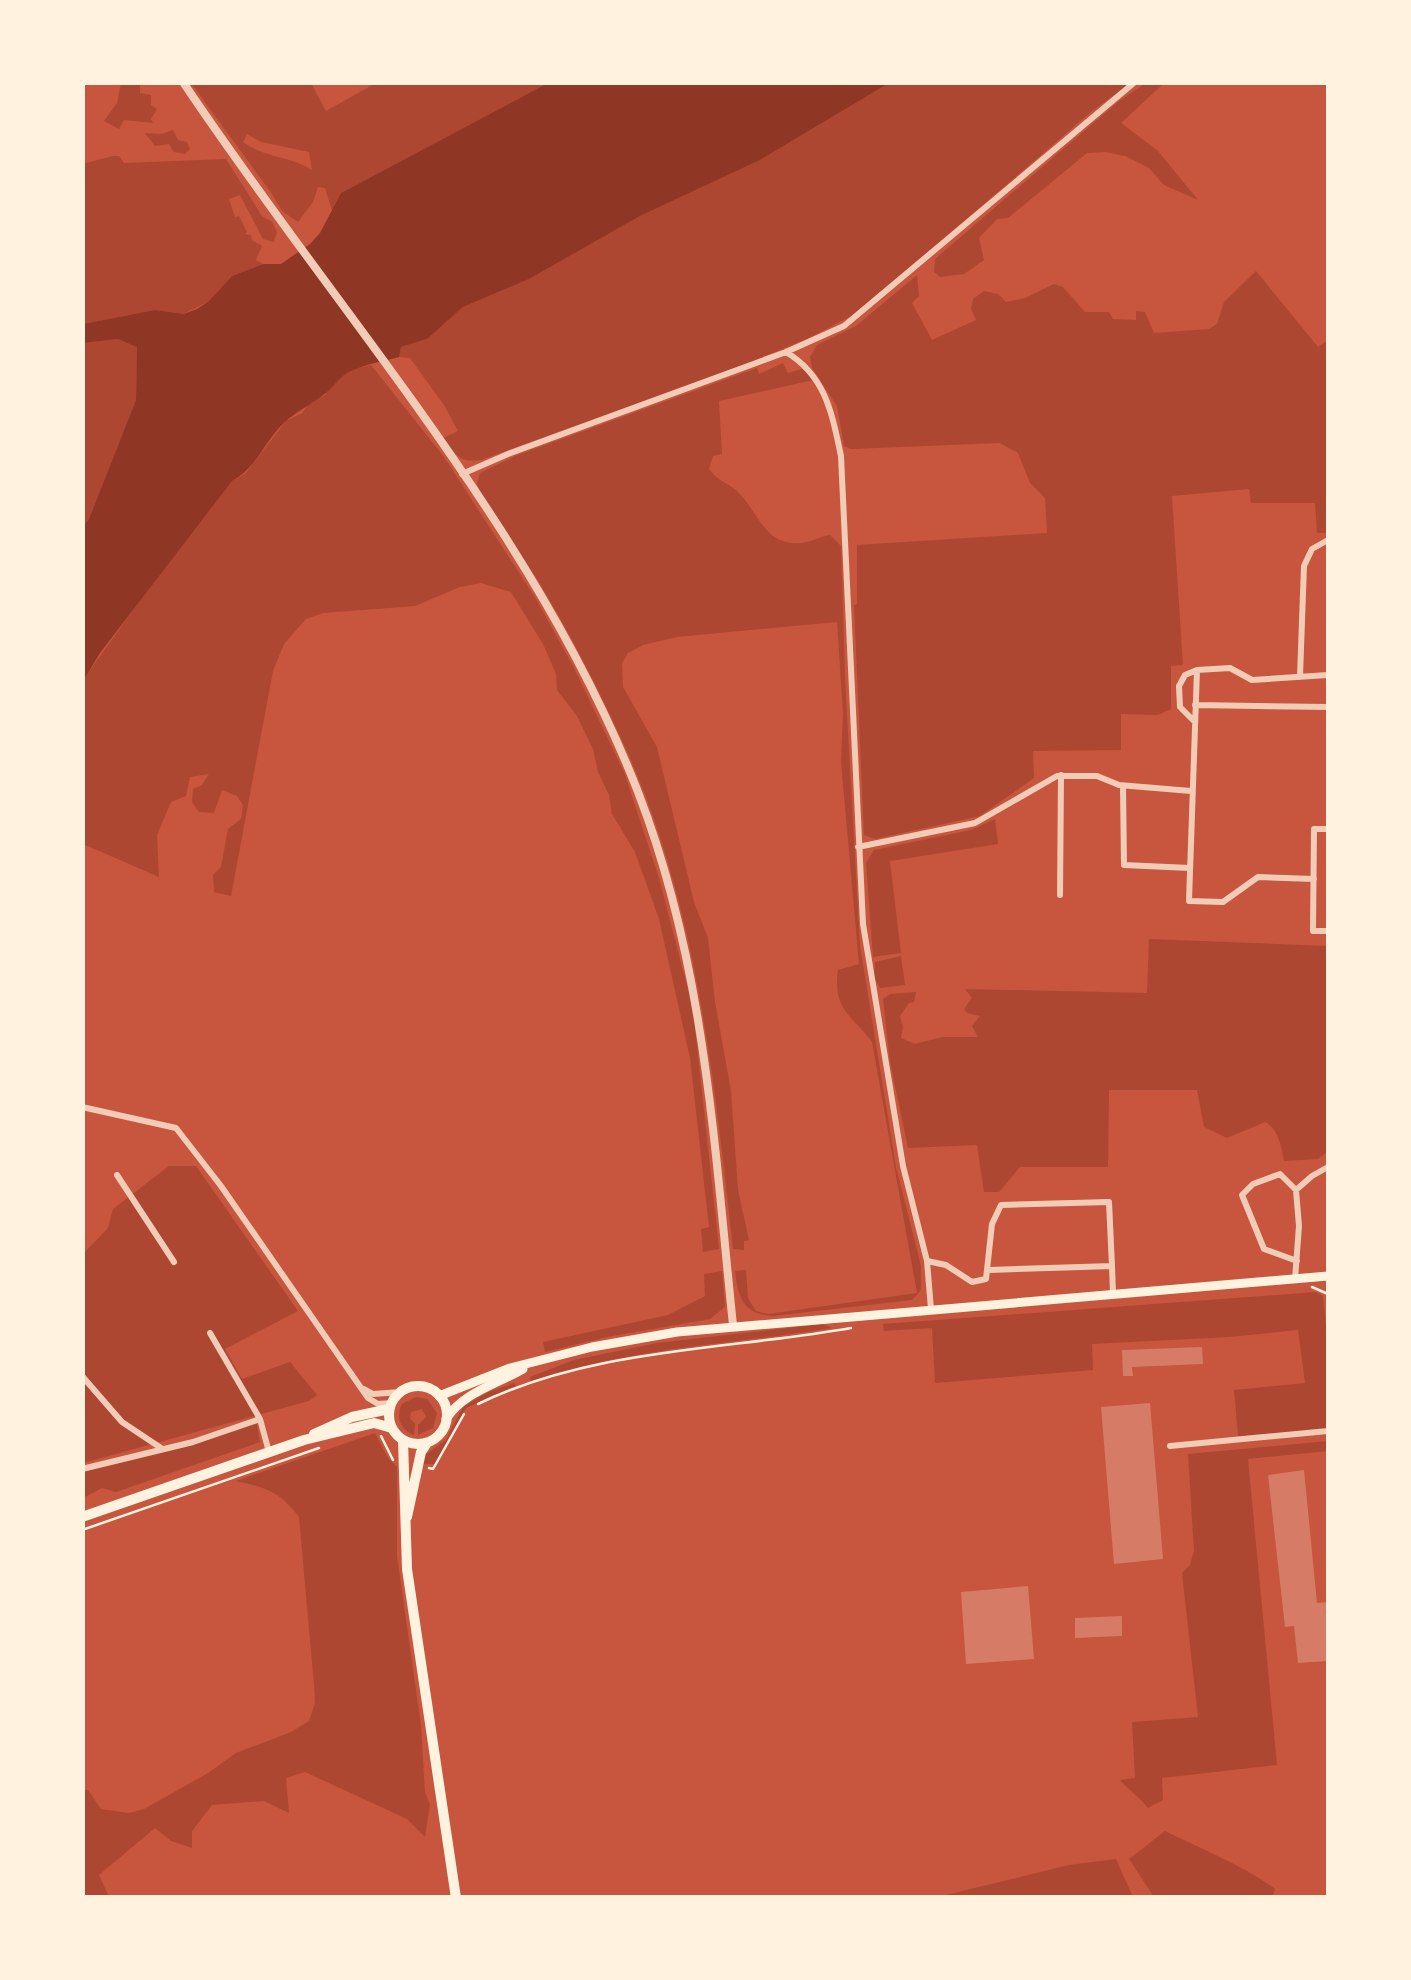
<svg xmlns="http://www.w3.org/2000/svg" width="1411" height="1980" font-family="'Source Sans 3',sans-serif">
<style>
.green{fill:#ae4732;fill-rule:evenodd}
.water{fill:#8f3625}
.building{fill:#d67c66}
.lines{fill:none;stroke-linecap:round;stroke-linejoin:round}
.path{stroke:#fff3e0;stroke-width:2.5}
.minor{stroke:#f1ccb7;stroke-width:6}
.tertiary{stroke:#f1ccb7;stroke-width:8}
.secondary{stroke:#fff3e0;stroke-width:9}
.primary{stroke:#fff3e0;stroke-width:10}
</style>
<rect width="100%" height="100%" fill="#c8553d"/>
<path class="green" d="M121,83l19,1v9l11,2v10l6,4 -6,10 2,4 -29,-3 -5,9 -15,-8 13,-18z
M191,83h120l15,28 50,-28h172l-207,110 -9,18 -7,-23 -7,-1 -5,15 -15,20 -16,-11 -10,-17zM247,134l14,8 48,10 3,18c-20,-14 -48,-12 -69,-28z
M889,83h241l-39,29 -234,201 -48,25 -61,25 -267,97c-21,3 -26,-5 -38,-22l15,-7 -14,-26 -34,-47 -11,-1 2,-10 26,-8 36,-32 66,-28 111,-63 120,-56z
M1146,83l16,2 -41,38 37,28 40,49 -34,-15 -15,-17 -24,-12 -19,-4 -19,1 -79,65 -11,1 -18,19 5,22 -20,14 -24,3 -6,-5 1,-13 184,-158z
M173,130l5,10 9,2 3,7 -5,5 -11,-2 -5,-8 -14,2 -10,-13 17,1z
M113,156h6l5,7 102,-4 36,57 10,6 5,10 -3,10 -11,-3 -23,-44 -11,4 6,18 4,-1 8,16 -2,2 6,1 1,5 10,6 -6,14 7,4 -31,12 -23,25 -25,13 -29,-4 -72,14 -1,-160z
M1256,271l62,76 10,-7v193h-11l-2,-30h-64l-2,-14 -77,7 11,169 -12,1v43l-13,6 -37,-1v36l-88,1 1,27 -54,38 -105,23 -11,-4 -10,-230 3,-1v-59l190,-12 -2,-35 -15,-15 -12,-30 -18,-10 -149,6 -7,-3 -7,-40 -25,-38 -2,-11 7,-12 39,-19 61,-51 2,21 -7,7 20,37 44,-20 -5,-11 2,-10 11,-8 14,3 8,8 19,-4 29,-14 9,3 22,25h24l4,7 23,1v-9l9,1 9,21 55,-4 8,-5 7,-22z
M118,339l19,7 -1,54 -47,119 -6,7v-183z
M783,363l5,10 17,-5 8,12 -94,21 3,53 -9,2 -4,13c9,13 21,14 31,25 21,23 27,56 67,48 8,-2 15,-6 23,-7l11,11 4,133 15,267 36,221 25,99v24l-9,10 -139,16c-30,-2 -35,-18 -38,-45l11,-1 2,28 8,13 12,3 149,-21 -45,-251c-19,-26 -40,-32 -34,-72l21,-6 -18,-202 2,-49 -6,-91 -160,15 -34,8 -15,8 -6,10 1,24 34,60 37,155 14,36 7,64 16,89 7,99 11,50 -5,1v9l-11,-1c-19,-170 -36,-344 -108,-502 -26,-57 -55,-114 -88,-168 -18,-28 -51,-65 -60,-96l3,-10 35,-17 242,-88 2,6z
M371,365l73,92 92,142 37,67 51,106 35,106 34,131 26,240 -16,3 -2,-23 8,-2 -19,-169 -31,-139 -24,-67 -23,-38 -3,-19 -11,-23 -5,-23 -16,-33 -20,-26 -1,-16 -13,-30 -32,-52 -30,-9 -21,4 -45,19 -92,7 -17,6 -22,25 -11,27 -42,225 -17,-4 -1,-17 8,-8 7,-38 13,-10 2,-14 -6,-9 -15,-6 -8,23 -15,-1 -7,-10 1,-13 9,-4 7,-11 -19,3 -4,19 -15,6 -14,33 2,42 -76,-33 -1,-163 96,-133 54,-67 13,-7 41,-53 16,-8 8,-11 15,-7 12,-17 19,-10z
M995,819l3,25 -108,17 11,92 -28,4 -7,-94 8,-13 97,-20z
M1149,939l179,7v205l-10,8 -34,2c-3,-14 -5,-32 -19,-39l-38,16 -23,-11 -7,-37h-88l-1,77h-88l-21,25h-15l-7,-47 -69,3 -18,-86 -7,-63 7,-5 26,-2 -2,10 -5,1 -9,13 3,11 -2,11 14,6 27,-7h36l-6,-11 8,-10 -13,-3 -3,-4 8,-11 -7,-9 182,4z
M901,956l4,29 -25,3 -6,-11 1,-15z
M169,1166h27l102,145 -73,38 17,30 48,-17 27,33 -8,6 -226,62v-209l25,-26 5,-19z
M722,1271l3,36 -15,12 -103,18 -62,15 -2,-10 125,-27 37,-19 -1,-22z
M1316,1292l7,4 5,52v81l-90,7 -4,-46 71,-7 -7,-53 -69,7 -137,7 1,26 -158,13 -3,-55 -48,3 -1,-7z
M822,1324l10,4c-101,16 -203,20 -301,53l-1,-4 44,-17 83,-17z
M514,1383l2,3 -50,22 -31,56h-13l3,-9 21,-15 17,-33 25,-15z
M416,1397l11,2 10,14 -4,15 -15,7v-10l8,-8 -4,-8 -11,3 -1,6 5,6 -1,11c-14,-6 -19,-18 -12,-31z
M257,1424l3,18 -144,50 -14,-4 -19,10v-26l107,-26z
M375,1433l13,25 9,9v89l24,169 4,67 5,13 -5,32 -18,-18 -102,-47 -19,6 3,35 -25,-12 -52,4 -20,26v17l-21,-7 -16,-13 -56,47 10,22h-26l-1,-107h6l13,19 28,4 15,-4 64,-36 28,-20 55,-21 18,-11 6,-18 -1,-18 -15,-168c-18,-25 -34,-30 -63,-36z
M1328,1441v10l-80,8 29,306 -115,13 1,22 -15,8c-9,-11 -18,-17 -28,-28l15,-2 -3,-56 66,-5 -16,-144 8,-8 4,-14 -6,-97z
M1165,1831c36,18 78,34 110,58l-3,8h-118l-25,-38z
M1116,1859l17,38h-195l131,-32z"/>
<path class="water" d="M548,83h341l-129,77 -120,56 -111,63 -66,28 -36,32 -26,8 -2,10c-15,4 -32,7 -46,13 -15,6 -18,17 -30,25 -10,8 -30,19 -38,27 -21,19 -28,46 -53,59l-132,172 -17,28v-155l6,-7 47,-119 1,-53 -19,-8 -35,4v-19l72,-14 29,4 13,-5 12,-8 23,-25 31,-12h18l29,-20 10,-11 21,-40z"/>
<path class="building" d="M1202,1347l1,17 -71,3 1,9h-10l-1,-26z
M1150,1403l13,156 -49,5 -13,-157z
M1304,1470l13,133 11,-1v8l-3,1 3,2v48l-30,2 -4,-37 -9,1 -17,-152z
M1028,1586l6,73 -68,5 -5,-72z
M1122,1616v20l-47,2v-20z"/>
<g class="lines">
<path class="path" d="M1312,1287l16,7
M478,1404c116,-56 249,-54 373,-76
M381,1436l12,24
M429,1468l4,1 31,-55
M82,1530l237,-82"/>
<path class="minor" d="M786,352c40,24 46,62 55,104l22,468 40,242 24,95 4,48
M462,474l46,-20 278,-102 58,-26 291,-244
M1300,676l4,-110 8,-17 16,-9
M1195,705l133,2
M1195,722l-15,-15 -1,-21 6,-11 12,-5
M1123,786l1,79 66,3
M1328,829h-14l-1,102h15
M858,847l117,-24 82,-47h40l22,9 72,6
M1314,879l-56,-2 -35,25 -34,-1 8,-231 33,-2 22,12 76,-5
M1060,895l1,-120
M82,1107l94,21 45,58 147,212 10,6 14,-1
M117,1175l57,87
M1296,1190l-16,-16 -27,10 -11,11 22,54 33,12
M927,1261l19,4 26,17 14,-3 6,-55 9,-19 108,-3 3,64 -123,4
M1112,1266l1,28
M1295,1279l4,-53 -3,-36 16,-14 16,-9
M210,1333l50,86
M82,1376l40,46 39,26
M364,1389l9,5 28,-2
M1170,1446l158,-15
M82,1469l111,-27 67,-23 9,33"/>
<path class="tertiary" d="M183,82c155,232 353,448 455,710 67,173 76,352 95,533"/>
<path class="secondary" d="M439,1396l71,-28 82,-21 85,-15 651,-56
M446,1419c18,-27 51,-35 77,-50"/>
<path class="primary" d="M389 1415a29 29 0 1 1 58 0a29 29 0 1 1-58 0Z
M314,1434l38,-17 37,-8
M403,1440l4,129 49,329
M82,1517l222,-77 70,-17 18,5
M407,1517l14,-65 6,-9"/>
</g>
<rect width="1411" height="1980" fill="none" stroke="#fff3e0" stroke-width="170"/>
</svg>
